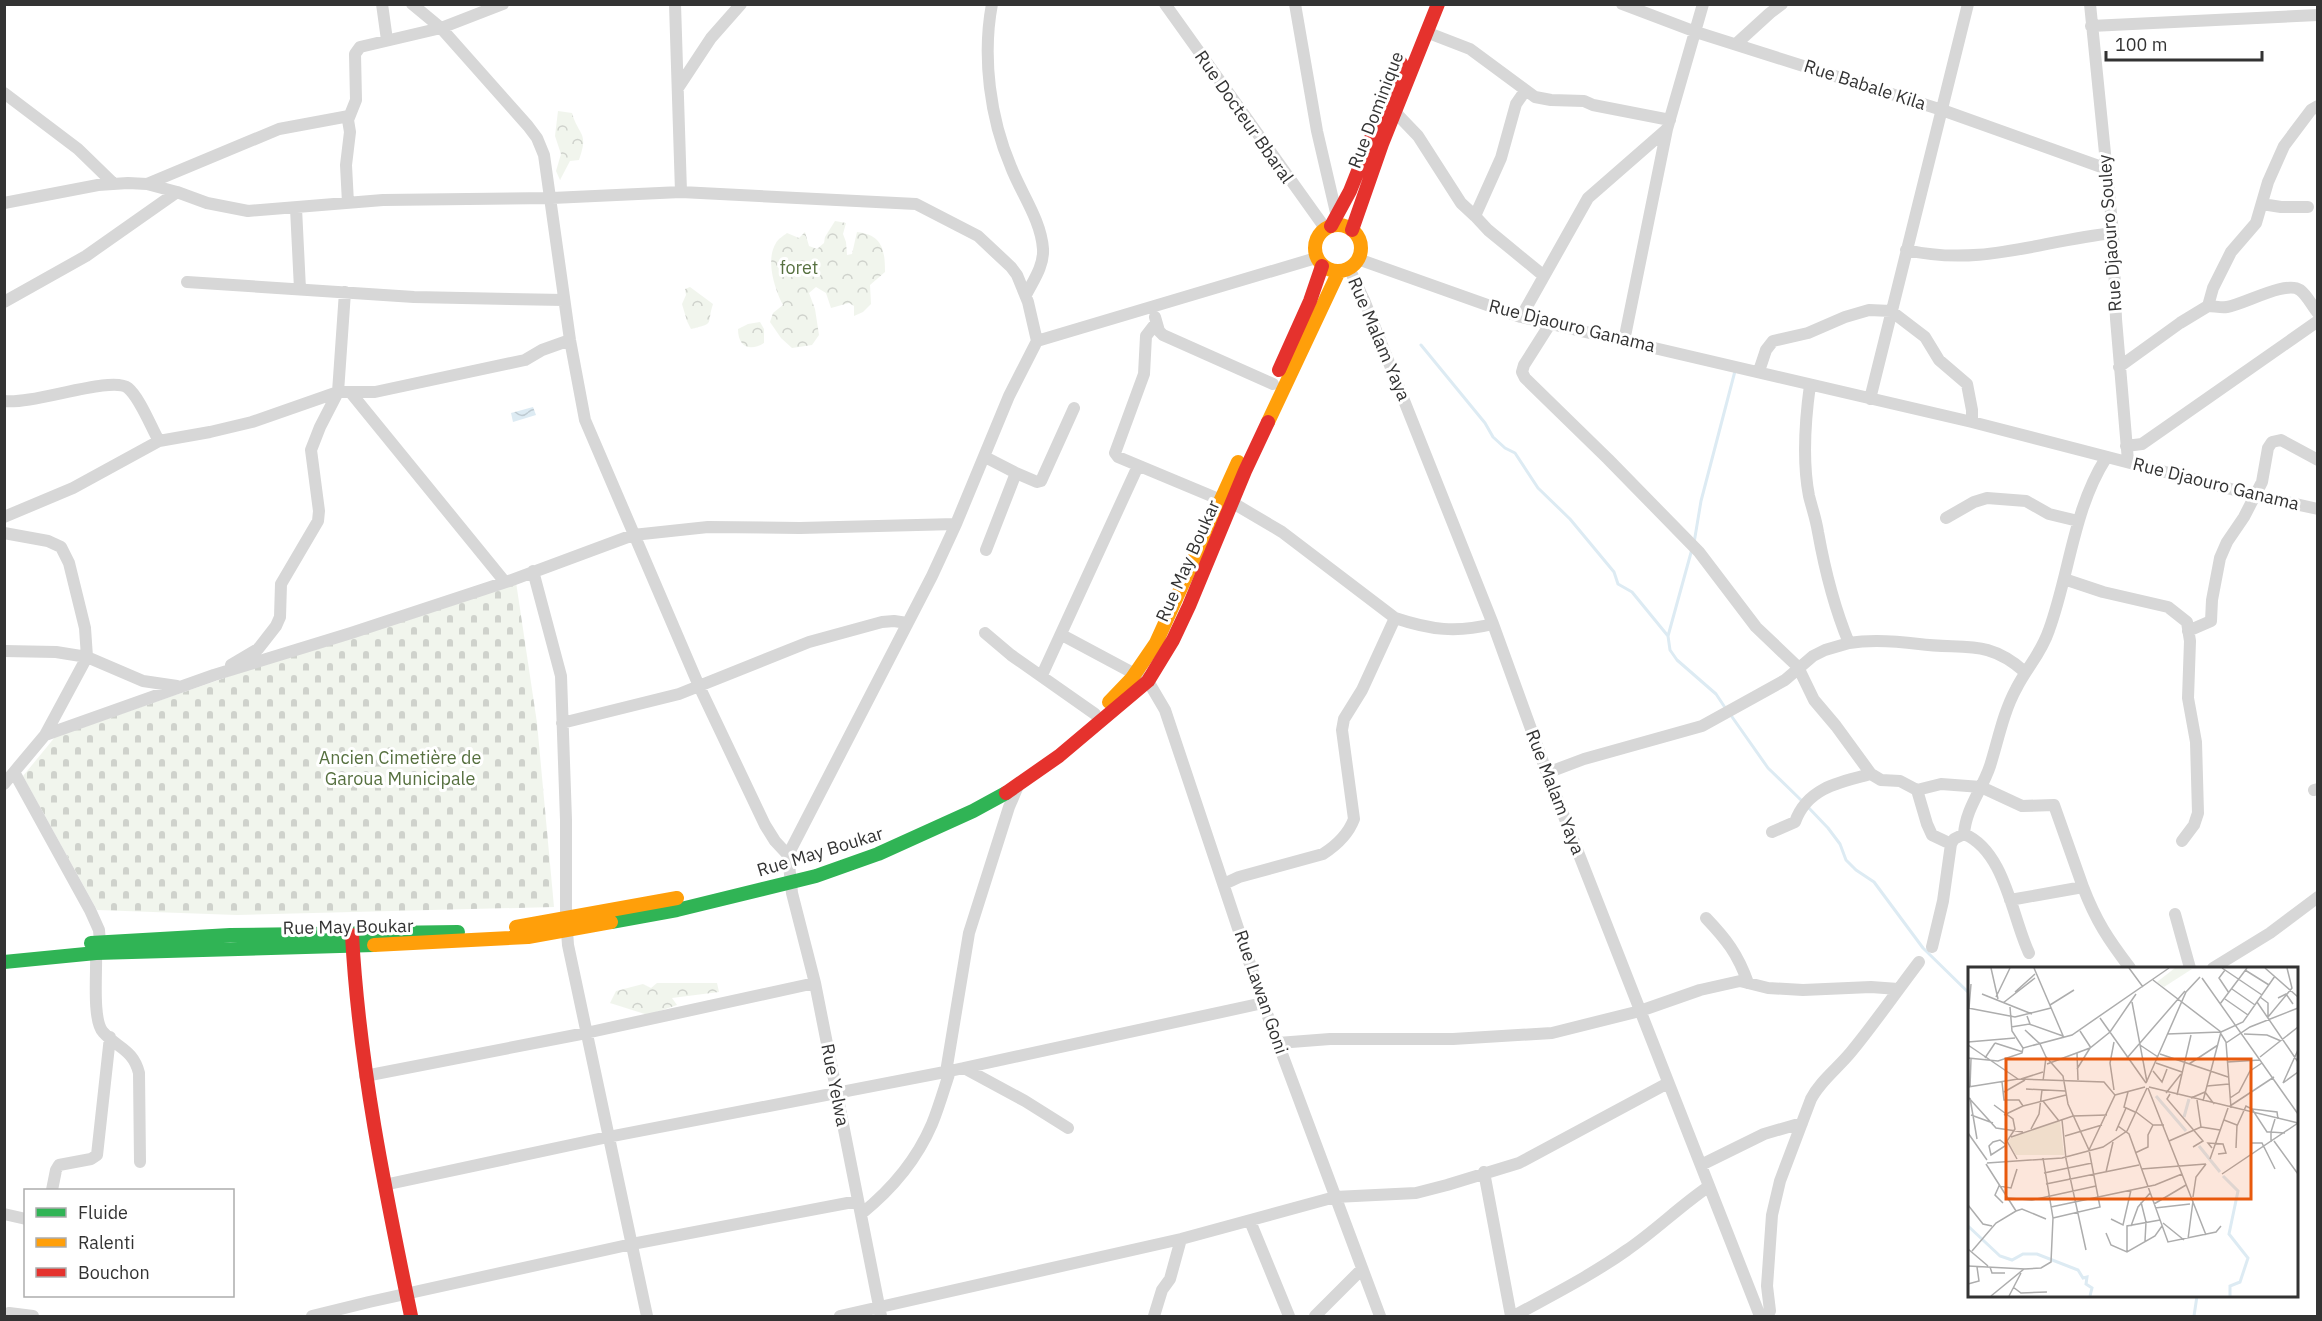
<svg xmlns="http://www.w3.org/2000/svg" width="2322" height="1321" font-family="'IBM Plex Sans',sans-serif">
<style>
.forest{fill:url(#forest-crowns)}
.cemetery{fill:url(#cemetery-stones)}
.water{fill:url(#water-waves)}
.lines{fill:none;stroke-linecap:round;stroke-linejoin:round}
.stream{stroke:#ddebf3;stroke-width:3}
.street{stroke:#d7d7d7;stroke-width:12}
.fast{stroke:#30b455;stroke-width:14}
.slow{stroke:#ff9f0a;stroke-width:14}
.jam{stroke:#e5322d;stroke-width:14}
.labels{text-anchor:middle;stroke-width:6;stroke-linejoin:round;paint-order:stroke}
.street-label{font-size:18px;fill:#333;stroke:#fff}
.park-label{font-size:18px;fill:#56703f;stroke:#fff}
.inset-river{fill:none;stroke:#ddebf3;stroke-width:3}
.inset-road{fill:none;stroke:#adadad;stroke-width:1.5}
.view{fill:#e8590c;fill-opacity:0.15;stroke:#e8590c;stroke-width:3}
.inset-edge{fill:none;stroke:#333;stroke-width:3}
</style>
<defs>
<pattern id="forest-crowns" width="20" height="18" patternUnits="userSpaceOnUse" patternTransform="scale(1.5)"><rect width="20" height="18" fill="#f1f5ed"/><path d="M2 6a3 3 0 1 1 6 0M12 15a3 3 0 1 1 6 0" fill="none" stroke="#cfd2cc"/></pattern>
<pattern id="cemetery-stones" width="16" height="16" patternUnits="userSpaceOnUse" patternTransform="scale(1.5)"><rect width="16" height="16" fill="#f1f5ed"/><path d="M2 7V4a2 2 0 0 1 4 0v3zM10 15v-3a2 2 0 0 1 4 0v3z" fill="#cfd2cc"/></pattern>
<pattern id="water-waves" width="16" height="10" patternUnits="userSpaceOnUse" patternTransform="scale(1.5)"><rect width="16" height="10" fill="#ddebf3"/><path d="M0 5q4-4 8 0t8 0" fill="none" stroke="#becad1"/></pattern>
</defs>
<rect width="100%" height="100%" fill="#fff"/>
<path class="forest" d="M558,111l14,2c7,24 17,18 7,47l-9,1 -10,19 -4,-9 5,-17 -6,-18z
M835,221l11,2 -3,11 3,8 1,13 5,-1 5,-22c25,3 28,17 28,40l-15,13 1,19 -8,8 -9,4v-10l-5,-3 -18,5 -5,-15 -10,-6 -7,6 6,16 4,26 -7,10 -20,3 -11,-10 -11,-16 3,-9 10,-8c-8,-15 -18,-45 -7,-62 2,-4 7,-7 11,-10l12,5 6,-6 4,14 8,3 7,-6 1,-6z
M690,287l23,17c-7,21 3,19 -22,25l-4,-8 -5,-17 4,-9 -1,-6z
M760,322l4,7v14c-14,9 -26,4 -26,-14l10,-5z
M657,983h60l2,9 -47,6 5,7 -29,10 -38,-12 6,-12 27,-7 8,4z"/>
<path class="cemetery" d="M516,582l21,141 17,184 -317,8 -140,-5 -74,-134 32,-39 218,-76z"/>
<path class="water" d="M533,407l3,8 -23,7 -2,-9z"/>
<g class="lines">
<path class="stream" d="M1421,345l64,78 8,14 12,11 10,5 23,35 32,31 44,53 4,12 14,8 36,44 2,14 7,10 39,34 10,15
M1694,543l7,-42 34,-130
M1668,636l24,-87
M1730,714l38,54 34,33
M1807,806l21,22 12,16 6,16 10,10 18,12 49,66 47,46
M2194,1316l3,-20"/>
<path class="street" d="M382,4l5,36
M412,4l29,24 87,98 9,12 7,17 26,185 15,80 114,266 66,139 10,16 13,14
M675,4l6,188
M992,4c-10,53 -2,114 19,163 10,26 30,53 32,82 1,17 -10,32 -17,46
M1165,4l160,224
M1295,4l22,127 20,86
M1622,4l74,28 246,78 165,59
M2090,4l23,229 3,86 12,142
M2091,26l227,-11
M1426,32l44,17 65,48 16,3 33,1 9,4 77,15
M1736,44l34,-31 12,-9
M678,88l33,-50 30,-34
M4,93l74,56 36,35
M1394,111l24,25 43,67 14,13 26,-58 15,-54 9,-13
M147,184l132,-55 70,-13
M4,203l94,-18 30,-2 19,1 30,8 30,11 41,8 135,-11 169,-2 129,-6 235,12 62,32 33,31 6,8 11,27 9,39 -28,55 -53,128 -24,52 -144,279
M348,203l-2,-38 4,-33 -2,-12 8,-20 -1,-46 5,-7 81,-19 62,-24
M2262,204l19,3h27
M296,208l4,81
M1475,216l13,14 56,46
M1906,250c76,17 133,-9 207,-17
M1358,259l163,58 451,105 282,73 64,14
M1349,268l15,32 129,324 54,149 213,543
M187,282l227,15 150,3
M4,302l82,-46 91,-64
M2208,306c6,0 13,2 19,1 18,-3 59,-27 73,-17 7,5 12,16 18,23
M1155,317l4,14 4,4 110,49
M1521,317l67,-119 79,-69
M1156,323l-10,13 -2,38 -29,79 3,4 103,43
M1550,324l-26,41 -2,7 3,6 83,81 91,93 57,75 42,40 16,33 22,26 35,48c-32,8 -64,14 -76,48l-23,10
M1037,341l279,-83
M1624,341l43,-212 36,-125
M2119,367l61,-44 28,-17 5,-18 18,-36 25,-29 12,-41 16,-36 27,-36 7,-4
M1759,371l7,-21 7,-9 35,-8 37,-16 24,-7 22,1 34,26 14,23 28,24 5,26v12
M351,393l154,189
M1870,399l98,-395
M4,401c29,4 108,-26 124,-13 12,10 23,39 31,53
M2126,446l16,-2 176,-123
M985,457l31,16 -30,77
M1016,473l21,9 4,-1 33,-73
M1233,503l49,29 113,86
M4,517l69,-29 86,-47 51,-9 42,-10 86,-30h37l150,-32 17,-10 28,-10
M1946,518l28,-16 13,-4 39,3 23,13 29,7
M4,533l44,8 13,6 8,16 16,65 2,29 -42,78 -31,37 76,138 9,20 1,12
M533,571l28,105 5,144v98l2,27 79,371
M2064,579l39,13 65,15 19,15 3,19 -2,57 8,44 2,71 -4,12 -12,16
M2188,631l23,-10 1,-21 8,-42 7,-16 17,-25 18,-35 6,-34 4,-6 9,-2 37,20
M985,633l26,22 84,59
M1062,635l86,46 17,29 98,293 117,313
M1849,643c23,-4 47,-2 70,1 44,6 68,-6 106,28
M4,651l52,1 31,5 56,24 34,5
M231,665l27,-16 18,-23 4,-9 1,-33 37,-63 1,-10 -8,-61 9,-23 18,-35 7,-100
M1042,675l96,-209
M562,723l117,-29 130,-52 73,-20 12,-1 13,2
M45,735l169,-60 137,-42 158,-52 124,-46 75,-8 92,1 156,-4
M1547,773l37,-14 118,-33 83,-46 28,-24 12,-6 24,-7c-15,-36 -24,-72 -31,-111 -2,-13 -6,-24 -9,-36 -7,-36 -4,-75 1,-111
M1871,774l10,6 19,1 17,9
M4,784l10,-12
M2314,790l4,-1
M1964,834c41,17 48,83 65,119
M1951,844l-19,-9 -5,-11 -10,-34 24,-6 40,3 41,19 32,-1 29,82 -73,13
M788,855l4,38 23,90 66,333
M1224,884l15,-7 84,-23c14,-9 25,-19 31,-35l-12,-89 2,-11 18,-29 33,-72c36,12 61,15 98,6
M2083,887c13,34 25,52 47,81
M2175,914l15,54
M1706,918c20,21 32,36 42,65
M1932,947l11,-46 8,-57 3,-5 10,-5c2,-26 18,-44 26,-68 8,-25 13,-53 26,-77 11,-22 25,-35 33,-59 21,-58 24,-120 57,-172
M96,953c1,17 -4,67 7,79 14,16 30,17 36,41l1,89
M2213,968l57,-35 48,-36
M1278,1043l52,-4h123l99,-6 88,-22 60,-21 40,-9 28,7 35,2 68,-3 27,2
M964,1068l61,33 43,27
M946,1072l23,-139 40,-126 9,-21
M365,1076l221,-43 229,-50
M1701,1165l63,-31 38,-11
M1484,1172l27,144
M384,1185l224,-48 342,-66 313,-68
M52,1190l4,-20 3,-5 32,-6 6,-4 13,-118
M4,1214l22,5
M861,1214c30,-24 56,-55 71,-90 7,-17 12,-35 18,-53
M1250,1221l39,95
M9,1313l24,3
M312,1316l57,-14 263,-58 226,-43
M840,1316l341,-77 154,-42 81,-4 31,-8 72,-22 149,-80
M1154,1316l8,-26 8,-11 11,-40
M1315,1316l47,-47
M1514,1316c38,-21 78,-41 113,-66 28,-19 53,-44 81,-63
M1767,1316l3,-5 -3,-25 5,-71 8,-34 31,-82c9,-18 27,-31 40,-47 24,-29 45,-60 68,-90"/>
<path class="fast" d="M611,922l66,-12 139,-34 62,-22 95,-43 33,-18
M91,943l139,-8 228,-3
M4,962l92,-9 278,-8"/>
<path class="slow" d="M1315 248a23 23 0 1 1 46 0a23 23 0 1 1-46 0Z
M1268,422l71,-151
M1109,702l23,-24 24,-35 82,-181
M516,927l161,-29
M374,945l154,-8 83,-15"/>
<path class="jam" d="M1331,226l19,-35 51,-128
M1352,230l30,-86 56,-140
M1279,370l31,-69 12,-35
M1006,793l53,-37 89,-75 25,-41 16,-34 56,-135 23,-49
M352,935c7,129 33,255 59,381"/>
</g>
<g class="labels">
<g class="street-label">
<text transform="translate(1865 85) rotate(18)" y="6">Rue Babale Kila</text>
<text transform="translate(1376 110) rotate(-69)" y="6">Rue Dominique</text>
<text transform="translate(1244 117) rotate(55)" y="6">Rue Docteur Bbaral</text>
<text transform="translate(2110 233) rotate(-94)" y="6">Rue Djaouro Souley</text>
<text transform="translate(1572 326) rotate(14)" y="6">Rue Djaouro Ganama</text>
<text transform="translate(1379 339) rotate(67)" y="6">Rue Malam Yaya</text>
<text transform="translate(2216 484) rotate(14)" y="6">Rue Djaouro Ganama</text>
<text transform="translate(1188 561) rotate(-66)" y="6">Rue May Boukar</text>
<text transform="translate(1555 792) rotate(69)" y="6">Rue Malam Yaya</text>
<text transform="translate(820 852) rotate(-17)" y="6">Rue May Boukar</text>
<text transform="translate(348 927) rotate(-1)" y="6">Rue May Boukar</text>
<text transform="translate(1261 992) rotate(71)" y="6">Rue Lawan Goni</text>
<text transform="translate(835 1085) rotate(79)" y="6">Rue Yelwa</text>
</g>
<g class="park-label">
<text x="799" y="274">foret</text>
<text x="400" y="764">Ancien Cimetière de<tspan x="400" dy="21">Garoua Municipale</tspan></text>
</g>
</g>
<g transform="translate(1968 967)">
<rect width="330" height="330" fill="#fff"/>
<path d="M92,154l4,34h-48l-8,-14 4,-4z" fill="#f1f5ed"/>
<path d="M207,1l17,1 -28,18 -7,-5z" fill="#f1f5ed"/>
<path class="inset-river" d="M188,129l30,35M216,150l5,-18M231,179l21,26M255,209l15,15 -9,43 19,24 -8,24 -10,4v10M0,259l32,30 12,4 11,-6h14l41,16 5,8 4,-1 -1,7 6,4 -2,8"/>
<path class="inset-road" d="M23,1l7,31M66,1l30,70M161,1l14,19M254,1l40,27M297,1l33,29M257,3l-6,8 10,15M277,3l24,15M234,11l96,136M185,13l68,52 -18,69M264,22l23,16M47,25l20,-18M14,27l50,20M28,30l14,-29M292,30l8,6v15M310,31l8,-4 7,10M257,32l23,16M164,35l15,80M289,35l41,60M35,36l32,-25M252,37l27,-36M82,38l24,-15M42,40l2,24 11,17M0,41l47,9 36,-9M1,41l2,-24M300,50l24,-29 -5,-20M132,51l46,65M61,57l34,12M43,60l19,-3 -3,-8M57,63l15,14 6,13 -3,24M0,64v-23M112,64l11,17M199,67l54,-2 22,-10 32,-46M253,67l5,8 5,66M276,67l23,1 14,6M0,75l47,-4M27,76l28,9M258,76l24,-16 48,-19M0,78l50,34M172,78l18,12M109,86l1,27M192,87l68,23M78,90l17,19 5,28 21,46 11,57 -47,11M292,90l38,-30M0,91l30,3 24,-8 1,-5 49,-13 97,-67M17,91l10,-15M159,91l58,-67M259,95l33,-2M188,96l26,9M79,97l43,-16 20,-16 26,-38M221,97l29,-19M109,102l13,-21M185,104l9,11 5,-13M53,112l22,-7M34,115l2,18h15l4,6M178,116l40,-91 14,-15M315,116l15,-33M315,116l15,-11M239,119l22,-2M0,120l50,-8 86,3 11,13 -26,55M2,120l1,-28M181,120l149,36M180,121l58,147M58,122l39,2M146,123l-4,-27 4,-21M36,125l21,-12M160,125l-4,15 11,5M198,126l15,-19M202,127l-3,5 36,42 -10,6M147,128l30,-8M209,128l14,-60M0,130l28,31 27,4M2,131l7,41M223,131l14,-6 9,12M262,131l9,-6 11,-21 12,-8M75,134l16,20M26,138l19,14 2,10 -8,12 10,18M262,139l44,-29M284,142l25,3 1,7M168,145l17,13M3,148l22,8M36,148l19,-9 43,-11M94,153l4,39 20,91M256,153l13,5 -1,23M150,159l11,8 39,108 48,-10 5,-6M269,159l9,-20 6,3 15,23h4l4,-13M233,160l19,3M63,162l8,-15 3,-24M148,164l10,-23M0,166l19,27M97,169l37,-11M43,170l62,-21 34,-1M201,174l32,-14 -4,-27M306,174l24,33M303,175v-10l14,1M282,176h12l13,26M37,177l-5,-4 -7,2 -4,4 2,9 14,-9 2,-5M244,181l-4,-5 15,1 3,9 -8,1M167,186l13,-6v-12l5,-10h11M242,192l18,-51M19,196l75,-5 41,-11 24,-16 20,-43M18,197l30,47M173,202l65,-5M138,205l7,-30M76,206l48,-10M254,207l76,-51M78,217l93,-19M225,230l3,-20 10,-13M39,231l25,2 64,-14M173,235l5,20 -1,19M35,236l-8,-8 4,-9 12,2 6,-19M186,237l32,-19M0,238l15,19 9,2M83,240l104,-22 27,-11M187,241l35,-4M143,252l12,6 8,-35M195,256l21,17M163,259l7,-19 12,-14M138,266l5,12 16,7 28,-16 7,-10M220,272l5,-38M0,282l20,17M4,284l24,-28 20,-12 6,-2 24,10M159,285v-26l33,-6M0,299l57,3M22,300l2,6h13M0,317l11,-3 -2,-14M45,320l8,6 26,-1M23,329l33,-27 17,-1 10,-6 2,-44 -10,-60M41,329l12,-23"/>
<path class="view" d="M38,92h245v140h-245z"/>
<rect width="330" height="330" class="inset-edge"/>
</g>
<rect width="2322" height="1321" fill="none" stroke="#333333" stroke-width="12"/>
<rect x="24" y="1189" width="210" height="108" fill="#ffffff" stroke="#adadad" stroke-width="1.5"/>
<rect x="36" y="1208" width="30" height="9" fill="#30b455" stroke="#adadad" stroke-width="1.5"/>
<text x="78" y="1219" font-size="18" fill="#333333">Fluide</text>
<rect x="36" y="1238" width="30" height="9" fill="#ff9f0a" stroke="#adadad" stroke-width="1.5"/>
<text x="78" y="1249" font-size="18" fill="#333333">Ralenti</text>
<rect x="36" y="1268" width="30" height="9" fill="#e5322d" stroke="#adadad" stroke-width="1.5"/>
<text x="78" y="1279" font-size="18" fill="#333333">Bouchon</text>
<path d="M2106 51v9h156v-9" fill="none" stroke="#333333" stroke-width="3"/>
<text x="2115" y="51" font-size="18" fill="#333333" stroke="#ffffff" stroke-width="4.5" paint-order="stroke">100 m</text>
</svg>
